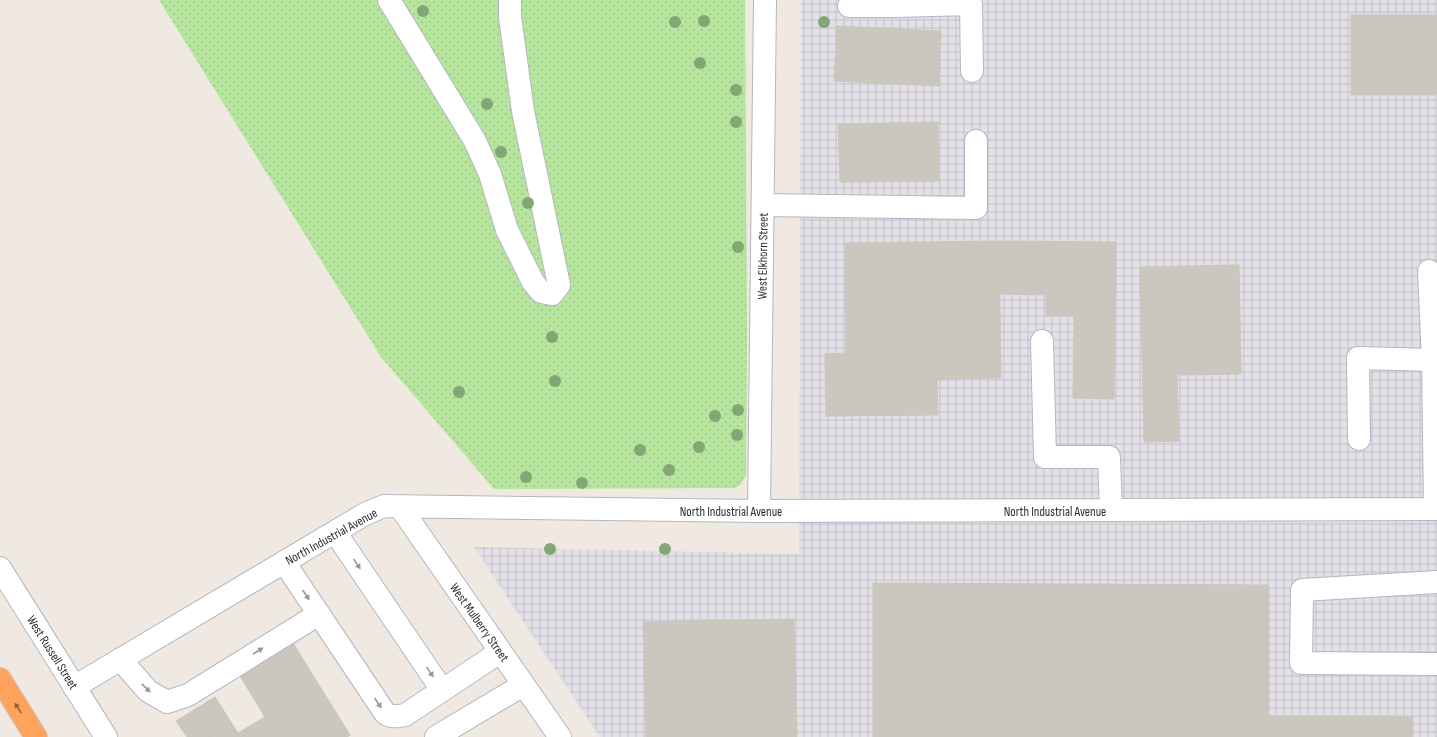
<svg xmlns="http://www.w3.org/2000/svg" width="1437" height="737" font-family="'Sofia Sans Condensed',sans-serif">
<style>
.industrial{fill:url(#industrial-grid)}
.grass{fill:url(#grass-dots)}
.building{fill:#cbc7bf;stroke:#cbc5ba}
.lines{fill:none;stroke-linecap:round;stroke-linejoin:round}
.minor-casing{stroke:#b4b7c1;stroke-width:24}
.highway-casing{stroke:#c9c9c9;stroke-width:24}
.minor{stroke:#fff;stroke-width:22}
.highway{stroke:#ffa35c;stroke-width:22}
.tree{fill:#84a574}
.oneway{fill:#969696}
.oneway2{fill:#8c6343}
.labels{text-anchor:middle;stroke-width:3;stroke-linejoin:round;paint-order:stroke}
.street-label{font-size:13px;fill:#2e2e2e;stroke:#fff}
</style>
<defs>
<pattern id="industrial-grid" width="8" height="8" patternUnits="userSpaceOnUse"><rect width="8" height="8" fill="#e3e1e8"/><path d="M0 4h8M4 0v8" fill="none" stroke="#c3c1c7"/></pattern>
<pattern id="grass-dots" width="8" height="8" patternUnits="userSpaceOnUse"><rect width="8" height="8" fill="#b6e59e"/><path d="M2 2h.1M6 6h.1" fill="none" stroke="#9dc588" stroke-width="1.8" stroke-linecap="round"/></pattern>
</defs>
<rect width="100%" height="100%" fill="#efe9e1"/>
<path class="industrial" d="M801,0h636v737h-837l-126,-190 325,7z"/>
<path class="grass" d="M159,0h586l2,348 -1,128 -6,9 -5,3 -241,1 -113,-132z"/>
<path class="building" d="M1351,15h86v80h-86z
M837,26l104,5 -2,55 -105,-5z
M938,122l1,59 -99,1 -2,-58z
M999,241l2,137 -64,1 1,36 -112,1 -1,-62 21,-1 -1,-110z
M999,241l117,1 -2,157 -41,-1 1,-82h-28v-21l-46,-1z
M1239,265l2,109 -64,1 2,66 -35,1 -4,-175z
M873,583l396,2v131l144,1v20h-540z
M794,619l3,118h-151l-3,-115z
M293,643l57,92 -3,2h-131l-1,-1 -2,1h-26l-11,-16 39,-24 23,36 27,-16 -25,-41z"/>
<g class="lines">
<g class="minor-casing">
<path id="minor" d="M389,0l86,141 15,33 17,56 26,52 8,10 11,2 7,-9 -36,-174 -13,-94v-17
M896,0v6l75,-2 1,67
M849,6h47
M763,205l213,3v-67
M1429,271l4,89 2,149
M1042,341l3,116h64l2,53
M1359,439l-1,-81 75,2
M400,507l160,230
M759,511l6,-511
M335,532l107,158
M284,562l101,151c6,5 12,3 20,2l95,-63
M0,568l106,169
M1437,582l-135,8 -1,73 136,1
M120,659l28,32 19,11 21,-7 131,-81
M74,687l291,-173 19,-8 375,5 678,-2
M436,737l87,-52"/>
</g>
<g class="highway-casing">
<path id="highway" d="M0,679l36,58"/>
</g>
<use href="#minor" class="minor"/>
<use href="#highway" class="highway"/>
</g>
<g class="tree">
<circle cx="423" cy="11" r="6"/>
<circle cx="704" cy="21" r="6"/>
<circle cx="675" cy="22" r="6"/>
<circle cx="824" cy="22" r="6"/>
<circle cx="700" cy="63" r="6"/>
<circle cx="736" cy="90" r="6"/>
<circle cx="487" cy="104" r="6"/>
<circle cx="736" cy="122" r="6"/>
<circle cx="501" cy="152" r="6"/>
<circle cx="528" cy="203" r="6"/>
<circle cx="738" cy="247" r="6"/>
<circle cx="552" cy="337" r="6"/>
<circle cx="555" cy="381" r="6"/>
<circle cx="459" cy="392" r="6"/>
<circle cx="738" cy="410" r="6"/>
<circle cx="715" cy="416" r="6"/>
<circle cx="737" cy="435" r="6"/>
<circle cx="699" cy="447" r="6"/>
<circle cx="640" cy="450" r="6"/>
<circle cx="669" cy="470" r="6"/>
<circle cx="526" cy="477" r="6"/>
<circle cx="582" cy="483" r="6"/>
<circle cx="550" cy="549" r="6"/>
<circle cx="665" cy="549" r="6"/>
</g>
<defs><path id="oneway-solid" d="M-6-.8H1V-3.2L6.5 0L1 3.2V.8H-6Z"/></defs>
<g class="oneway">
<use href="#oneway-solid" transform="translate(357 564) rotate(56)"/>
<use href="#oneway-solid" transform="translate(306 595) rotate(56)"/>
<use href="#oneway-solid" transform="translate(258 651) rotate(-32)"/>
<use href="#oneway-solid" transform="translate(430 672) rotate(56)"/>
<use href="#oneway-solid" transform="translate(146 688) rotate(44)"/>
<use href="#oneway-solid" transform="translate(378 703) rotate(56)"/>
</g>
<use class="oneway2" href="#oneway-solid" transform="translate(18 708) rotate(-122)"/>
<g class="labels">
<g class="street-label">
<text transform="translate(762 256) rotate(-89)" y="5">West Elkhorn Street</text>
<text x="731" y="516">North Industrial Avenue</text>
<text x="1055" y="516">North Industrial Avenue</text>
<text transform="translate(331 536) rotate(-29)" y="5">North Industrial Avenue</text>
<text transform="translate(480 622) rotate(55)" y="5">West Mulberry Street</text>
<text transform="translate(53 652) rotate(58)" y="5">West Russell Street</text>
</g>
</g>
</svg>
